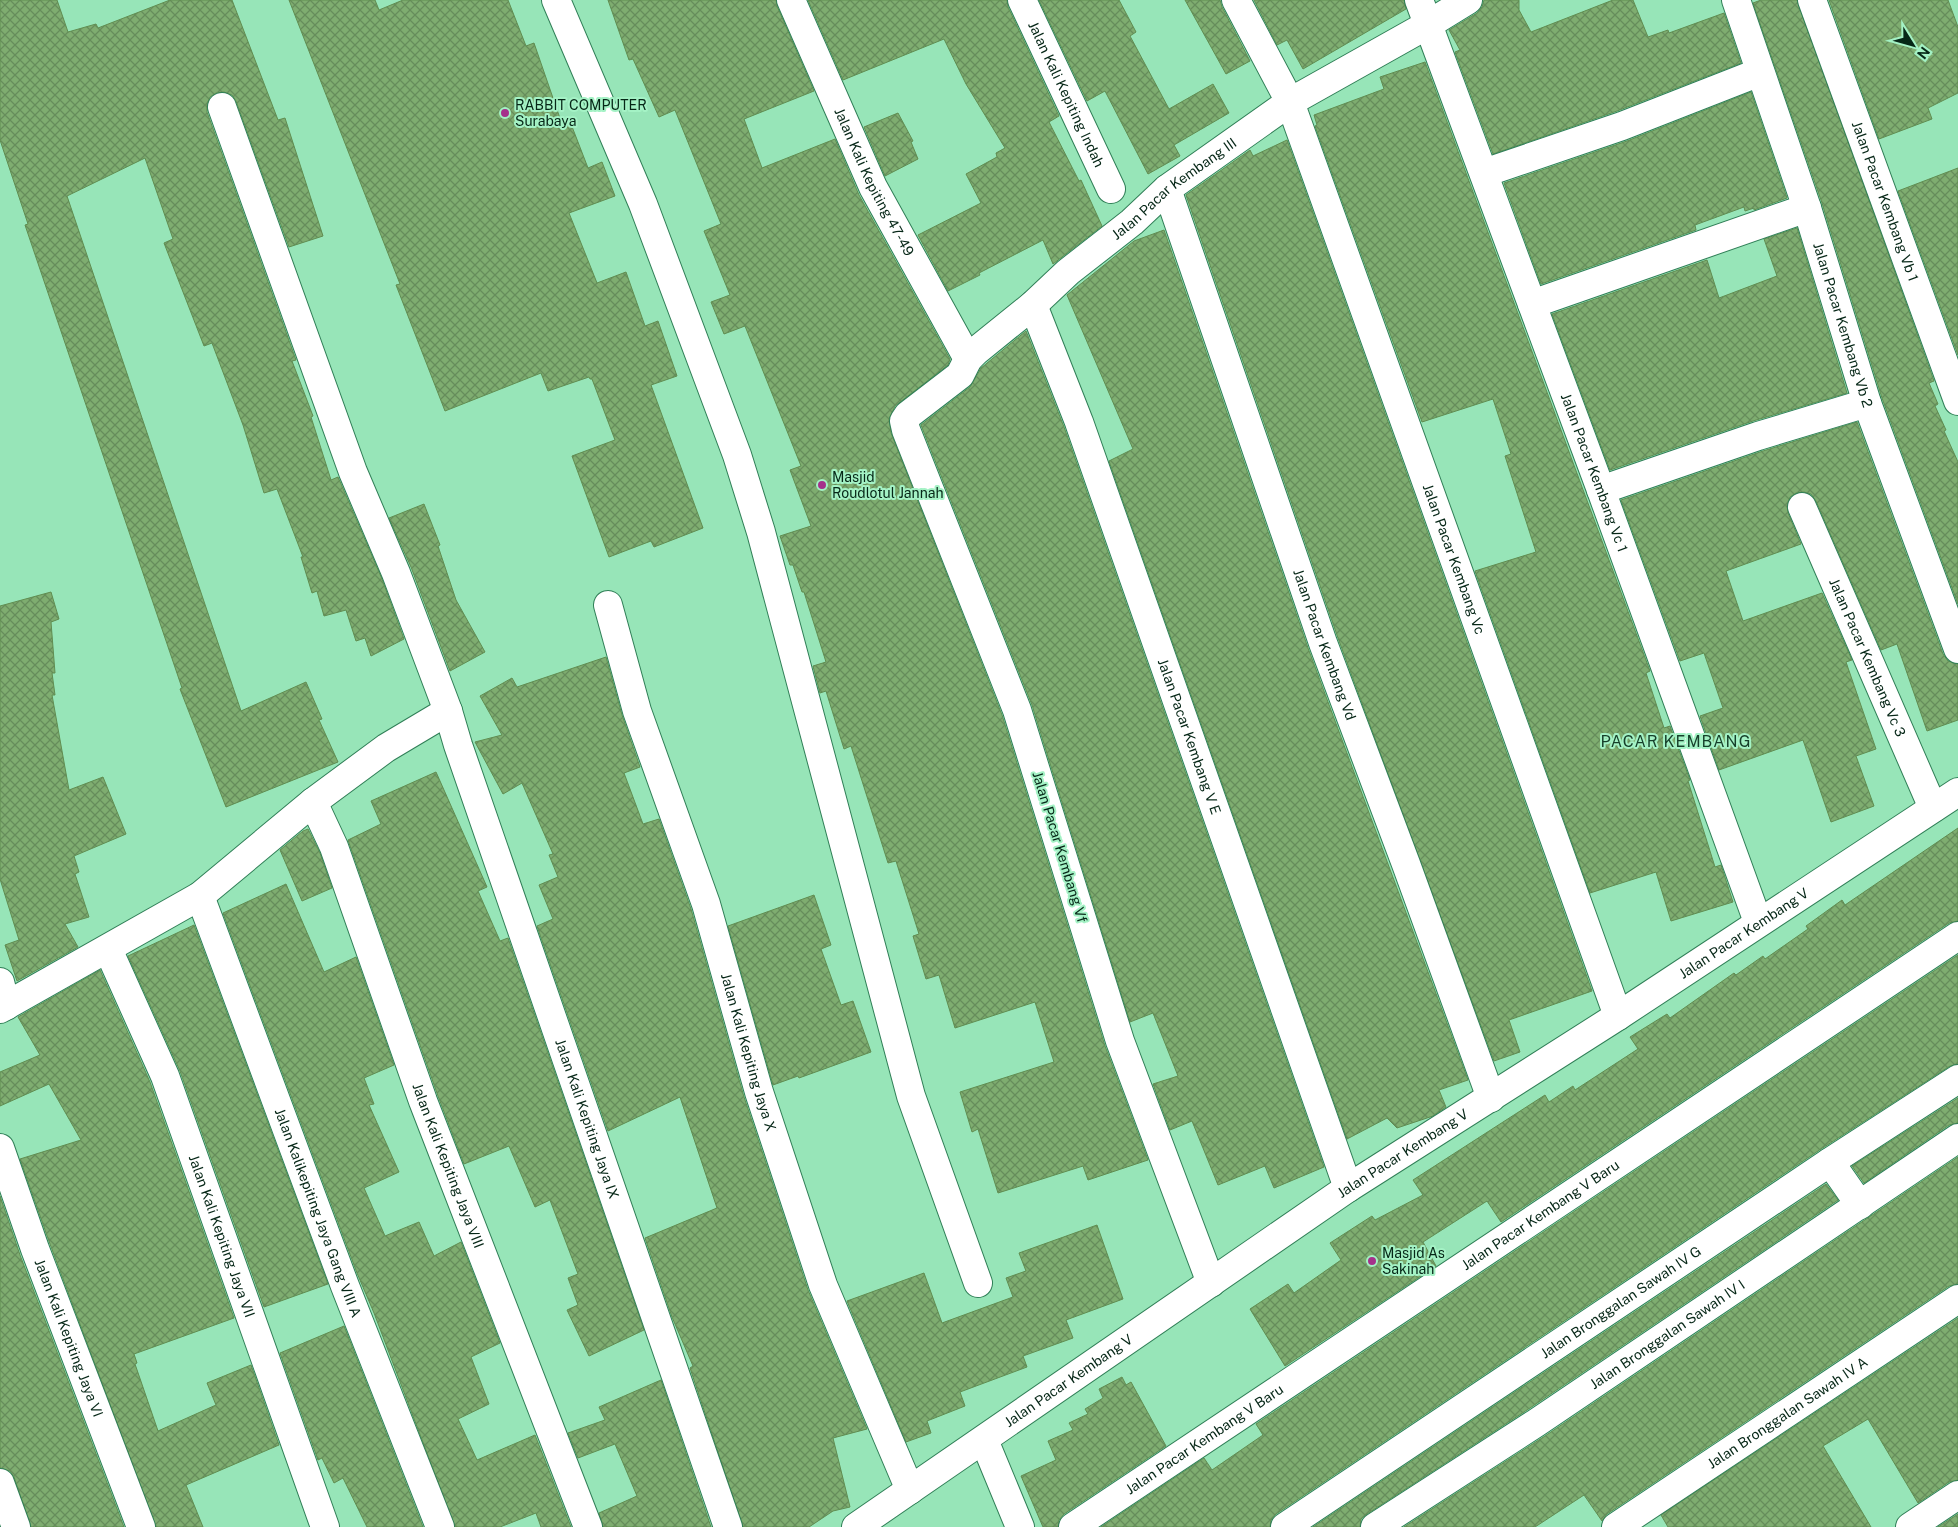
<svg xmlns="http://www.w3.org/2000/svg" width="1958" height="1527" font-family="'Public Sans',sans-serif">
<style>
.building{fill:url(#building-cross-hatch);stroke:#608d51}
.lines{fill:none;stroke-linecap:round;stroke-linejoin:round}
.street-casing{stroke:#307f57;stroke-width:30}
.street{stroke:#fff;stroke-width:28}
.poi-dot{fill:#a5318b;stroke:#a4f2c5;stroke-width:2}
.labels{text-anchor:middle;stroke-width:4;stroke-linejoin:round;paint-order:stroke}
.street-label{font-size:14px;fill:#062717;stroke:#a4f2c5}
.poi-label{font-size:14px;fill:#062717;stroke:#a4f2c5;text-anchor:start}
.quarter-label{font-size:16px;letter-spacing:1px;fill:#163f2a;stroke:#a4f2c5}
</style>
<defs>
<pattern id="building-cross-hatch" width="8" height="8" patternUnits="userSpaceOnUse" patternTransform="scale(1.25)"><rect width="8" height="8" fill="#7fad70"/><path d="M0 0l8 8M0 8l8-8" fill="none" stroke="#668d5b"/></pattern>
</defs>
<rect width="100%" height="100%" fill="#97e5b8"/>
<path class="building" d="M0,0h57l11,32 28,-8 2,4 72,-28h62l46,120 7,-2 38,118 -34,11 -53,-146 -4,-6 -8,-3 -8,1 -6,4 -3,7v8l89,248 -4,1 21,55 -2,1 20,63 7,-3 44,102 22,60 -33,17 -6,-18 -9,3 -10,-31 -22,6 -7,-25 -5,2 -11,-36h2l-26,-68 -13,4 -21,-68 -31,-82 -8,3 -40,-103 9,-4 -28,-81 -78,38 174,515 65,-29 16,37 -3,1 19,42 -112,45 -46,-118 2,-1 -157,-463 3,-1 -28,-84z
M289,0h86l4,10 24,-10h105l18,46 8,-3 29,84 8,-3 17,44 14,-6 13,34 -46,17 28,70 29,-11 19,54 13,-5 19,55 -26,9 52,143 -49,19 -3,-6 -42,16 -37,-101 43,-16 -23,-61h-2l-1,-2 -41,14 -7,-18 -96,38 -49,-126 4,-1z
M608,0h168l1,6 37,85 -70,28 18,49 73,-29 24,56 91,164 -2,6 -53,41 -6,13 2,14 111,282 103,331 43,114 -60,20 -5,-14 -85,27 -20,-64 -6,3 -12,-40 94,-30 -19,-60 -80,26 -16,-53 -13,4 -13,-43 6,-2 -23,-73 -8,2 -37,-117 -7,3 -18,-58 -6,2 -7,-27 13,-4 -22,-70h-2l-9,-27h-3l-10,-29 31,-10 -21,-56 11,-4 -56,-140 -21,8 -13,-32 19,-7 -26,-64 17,-7 -46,-114 -16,7 -26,-58 -4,1z
M808,0h199l1,7 51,109 -10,6 30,59 2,-1 21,46 -49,38 -10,-24 -64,33 1,2 -32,16 -30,-56 63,-32 -15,-29 31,-17 -1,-4 9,-5 -39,-64 -22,-45 -101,41z
M1039,0h80l17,32 -6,4 39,73 44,-25 16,29 -55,32 6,11 -32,18 -43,-83 -18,10z
M1185,0h35l2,7 28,54 -24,13z
M1254,0h150l2,9 -103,60 -16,-29 -10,5z
M1484,0h35v10l12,22 82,-32h20l15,37 20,-7 1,3 55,-20 17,50 -124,48 -124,43 -38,-102 5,-2 -11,-20 28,-17 5,-6z
M1761,0h36l137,381 -5,2 9,21 -3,2 11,24 -2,1 14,31v142l-76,-206 -60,-195 -69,-200z
M1829,0h119l10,27v66l-30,15 4,11 -53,20z
M1425,62l225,609 -4,2 18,55 6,-2 20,54 -2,1 27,86 6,-2 12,37 -62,19 -15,-49 -66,21 -115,-322 61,-19 -31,-96 6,-2 -18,-55 -71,23 -107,-296 2,-1 -3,-10 70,-26 -4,-12z
M1751,92l36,106 -33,12v-2l-9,3 -1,-4 -49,18 1,5 -155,54 -37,-101 123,-42z
M898,113l15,28 -2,1 7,17 -33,17 -21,-49z
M1287,140l305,851 -83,29 11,32 -26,9 -156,-423 -152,-443 64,-45 3,6z
M1958,168v187l-60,-164z
M1797,228l50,165 -94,28 -143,49 -58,-156 155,-54 12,38 58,-22 -13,-37z
M1164,230l144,418 160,432 -29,10 7,17 -13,9 -36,12 -10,-10 -40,21 -238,-678 24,-12 -66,-154 67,-54z
M1026,331l38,96 260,740 -50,21 -9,-22 -47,19 -26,-64 -22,9 -17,-46 25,-8 -25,-63 -23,9 -98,-317 -111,-280 49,-38 11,-19z
M1857,422l86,232 5,7 10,3v56l-31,11 -30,-87 -16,6 -65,-149 -5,-7 -7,-2 -8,1 -6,4 -3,8 1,8 13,31 -75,27 17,50 79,-28 30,67 -6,2 30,87 -20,7 18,50 -43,16 -28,-82 -84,30 -19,-54 23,-8 -19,-55 -24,8 -59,-161 142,-49z
M424,504l16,41 -2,1 18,54 29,52 -35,19 -39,-104 -22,-49z
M51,592l8,27 -8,3 4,51h-3l3,22h-3l17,95 34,-13 23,57 -52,22 5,16 -4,2 14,43 -24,7 13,23 -61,34 -12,-36 14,-5 -19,-61v-273z
M606,657l16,58 18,52 -16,6 19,51 16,-5 32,90 53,188 64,193 59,139 -34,9 17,69 -17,4 -24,16h-66l-53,-159 3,-2 -21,-49 -27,-79 72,-30 -37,-111 -72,34 -71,-205 16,-7 -14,-34 19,-8 -9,-22 4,-1 -31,-71 -19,11 -28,-52 27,-7 -22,-39 32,-18 5,9z
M436,772l51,115 -9,4 22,50 8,-3 136,392 -55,26 -22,-46 11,-5 -10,-27 10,-4 -28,-74 -15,7 -26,-61 -45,18 -26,-68 -90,-256 33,-16 -10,-23z
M1958,828v93l-9,2 -448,299 -14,-21 -64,41 13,24 -151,100 -35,-57 38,-25 6,9 47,-33 -11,-17 42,-27 3,4 48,-25 -10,-15 132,-85 4,7 24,-16 2,4 63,-41 -8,-12 37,-23 3,4 64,-45 2,2 27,-19 2,3 43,-30 -2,-3 36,-26 3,5z
M308,829l12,24 12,35 -30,13 -22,-51 23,-19z
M286,884l38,88 32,-15 38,108 -30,13 10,26 -5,1 30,67 -35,16 21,48 34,-14 15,34 27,-14 39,101 -29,14 18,47 -31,15 19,41 58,-25 36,92h-30l-5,-14 -36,14h-45l-81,-214 -17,-40 -134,-360z
M814,895l17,50 -10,4 20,56 12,-4 18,51 -72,26 -1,-2 -25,9 -45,-159z
M194,925l134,359 -64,23 -84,-236 -52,-115z
M1958,955v109l-8,2 -129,83 -545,365 -5,6 -1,7h-169l103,-69 8,12 51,-35 -7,-11z
M100,970l50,112 84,236 -100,36 3,9 -2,1 23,67 58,-26 -9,-22 44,-18 28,80 -93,40 17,42h-47l-106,-283 -30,-85 61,-19 -32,-56 -49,22v-34l40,-17 -22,-38z
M1958,1098v25l-9,2 -85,58 -12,-17z
M1958,1157v127l-9,2 -342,228 -5,7 -18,-26 -49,32h-131l141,-91z
M1826,1184l12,16 -311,210 -160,104 -6,5 -1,8h-47z
M0,1196l20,59 104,272h-93l-17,-50 -4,-6 -10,-3z
M1097,1225l26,74 -57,21 7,18 -50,18 4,11 -67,25 5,14 -38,15 4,12 -25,9 -59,-141 77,-28 18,50 71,-26 -7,-19 20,-7 -7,-18z
M1958,1318v162l-9,2 -31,21 -50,-84 -45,27 48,81h-203l-7,-12z
M344,1326l79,201h-56l-24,-49 -9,5 -12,-25 -4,2 -38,-107z
M1122,1377l4,8 5,-3 35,64 -102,68 -5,6 -1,7h-15l-22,-51 35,-16 -8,-19 25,-11 -4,-7 19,-9 -3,-5 18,-11 -4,-9z
M661,1380l50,147h-108l-4,-14 38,-17 -22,-52 -37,14 -10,-25 37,-13 -6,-13z
M1958,1514v13h-20z"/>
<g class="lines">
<g class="street-casing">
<g id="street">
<path d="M556,0l87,204 94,251 24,77 150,564 67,187"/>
<path id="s1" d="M791,0l82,187 95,172"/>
<path id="s2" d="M1022,0l89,189"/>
<path id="s3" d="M1236,0l54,102 328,914"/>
<path id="s4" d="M1419,0l182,490 157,432"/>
<path id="s5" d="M1736,0l71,208 60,195 91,246"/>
<path id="s6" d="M1812,0l146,401"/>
<path id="s7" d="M222,107l131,365 43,101 52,138 10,34 270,782"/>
<path d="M1484,173l138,-47 138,-54"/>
<path id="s8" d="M1167,189l156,454 83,221 85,234"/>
<path d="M1532,304l275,-96"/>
<path id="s9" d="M1033,305l46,117 269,766"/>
<path d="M1601,490l157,-54 109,-33"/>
<path id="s10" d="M1802,507l131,301"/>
<path id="s11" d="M608,605l29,106 69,193 53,188 64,193 87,205"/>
<path id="s12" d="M313,802l21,45 89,254 165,426"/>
<path id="s13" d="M200,896l145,390 95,241"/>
<path id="s14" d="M108,949l57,127 160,451"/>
<path d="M0,982l6,24"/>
<path d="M0,1009l200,-113 113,-94 73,-54 62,-37"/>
<path id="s15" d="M0,1148l35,101 106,278"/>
<path d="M1830,1162l30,43"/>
<path id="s16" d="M1211,1283l-91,-242 -103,-331 -111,-280 -2,-9 4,-6 52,-40 8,-16 8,-8 57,-46 35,-33 64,-50 35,-33 123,-87 139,-78 39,-24"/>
<path d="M984,1440l36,87"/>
<path d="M0,1483l16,44"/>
<path id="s17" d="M856,1527l492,-339 270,-172 340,-224"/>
<path id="s18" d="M1073,1527l885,-591"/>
<path id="s19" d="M1285,1527l545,-365 128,-83"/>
<path id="s20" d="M1375,1527l161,-104 422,-285"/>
<path id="s21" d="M1616,1527l342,-228"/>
<path d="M1910,1527l48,-32"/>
</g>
</g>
<use href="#street" class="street"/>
</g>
<g class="poi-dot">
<circle cx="505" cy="113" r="5"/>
<circle cx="822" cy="485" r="5"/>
<circle cx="1372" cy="1261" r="5"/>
</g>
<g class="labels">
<g class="street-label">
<text dy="5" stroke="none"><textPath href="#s2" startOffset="104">Jalan Kali Kepiting Indah</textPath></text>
<text dy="5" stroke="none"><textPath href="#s1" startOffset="200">Jalan Kali Kepiting 47-49</textPath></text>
<text dy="5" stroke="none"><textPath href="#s16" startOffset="1274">Jalan Pacar Kembang III</textPath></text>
<text dy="5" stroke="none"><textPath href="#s6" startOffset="214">Jalan Pacar Kembang Vb 1</textPath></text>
<text dy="5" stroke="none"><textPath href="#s5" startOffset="342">Jalan Pacar Kembang Vb 2</textPath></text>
<text dy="5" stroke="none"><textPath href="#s4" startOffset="504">Jalan Pacar Kembang Vc 1</textPath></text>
<text dy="5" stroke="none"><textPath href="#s3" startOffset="601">Jalan Pacar Kembang Vc</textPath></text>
<text dy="5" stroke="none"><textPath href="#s8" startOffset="482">Jalan Pacar Kembang Vd</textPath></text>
<text dy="5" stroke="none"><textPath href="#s10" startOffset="164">Jalan Pacar Kembang Vc 3</textPath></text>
<text dy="5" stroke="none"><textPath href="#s9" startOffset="459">Jalan Pacar Kembang V E</textPath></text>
<text transform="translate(1060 847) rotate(73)" y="5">Jalan Pacar Kembang Vf</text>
<text dy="5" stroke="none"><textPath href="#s17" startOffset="1068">Jalan Pacar Kembang V</textPath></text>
<text dy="5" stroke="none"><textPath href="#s11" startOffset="469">Jalan Kali Kepiting Jaya X</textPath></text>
<text dy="5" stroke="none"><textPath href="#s7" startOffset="1076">Jalan Kali Kepiting Jaya IX</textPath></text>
<text dy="5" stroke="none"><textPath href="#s17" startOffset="662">Jalan Pacar Kembang V</textPath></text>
<text dy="5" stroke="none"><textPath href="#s12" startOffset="388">Jalan Kali Kepiting Jaya VIII</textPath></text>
<text dy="5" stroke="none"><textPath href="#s13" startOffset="338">Jalan Kalikepiting Jaya Gang VIII A</textPath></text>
<text dy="5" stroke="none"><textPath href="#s18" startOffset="562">Jalan Pacar Kembang V Baru</textPath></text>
<text dy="5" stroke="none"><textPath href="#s14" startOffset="309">Jalan Kali Kepiting Jaya VII</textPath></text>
<text dy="5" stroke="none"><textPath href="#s19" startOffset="404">Jalan Bronggalan Sawah IV G</textPath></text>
<text dy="5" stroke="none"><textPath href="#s20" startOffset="350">Jalan Bronggalan Sawah IV I</textPath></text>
<text dy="5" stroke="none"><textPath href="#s15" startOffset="202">Jalan Kali Kepiting Jaya VI</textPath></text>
<text dy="5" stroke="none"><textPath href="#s17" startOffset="258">Jalan Pacar Kembang V</textPath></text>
<text dy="5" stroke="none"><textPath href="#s21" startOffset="206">Jalan Bronggalan Sawah IV A</textPath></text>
<text dy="5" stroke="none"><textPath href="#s18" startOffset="158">Jalan Pacar Kembang V Baru</textPath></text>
</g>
<g class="poi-label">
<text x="515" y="110">RABBIT COMPUTER<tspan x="515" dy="16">Surabaya</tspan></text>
<text x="832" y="482">Masjid<tspan x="832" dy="16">Roudlotul Jannah</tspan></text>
<text x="1382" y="1258">Masjid As<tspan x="1382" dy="16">Sakinah</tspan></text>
</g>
<g class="quarter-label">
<text x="1676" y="747">PACAR KEMBANG</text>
</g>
</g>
<g transform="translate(1913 45) rotate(127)" stroke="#a4f2c5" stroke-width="4" paint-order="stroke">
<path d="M0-4L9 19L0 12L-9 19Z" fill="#062717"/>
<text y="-8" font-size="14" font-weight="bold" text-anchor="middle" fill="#062717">N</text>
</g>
</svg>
